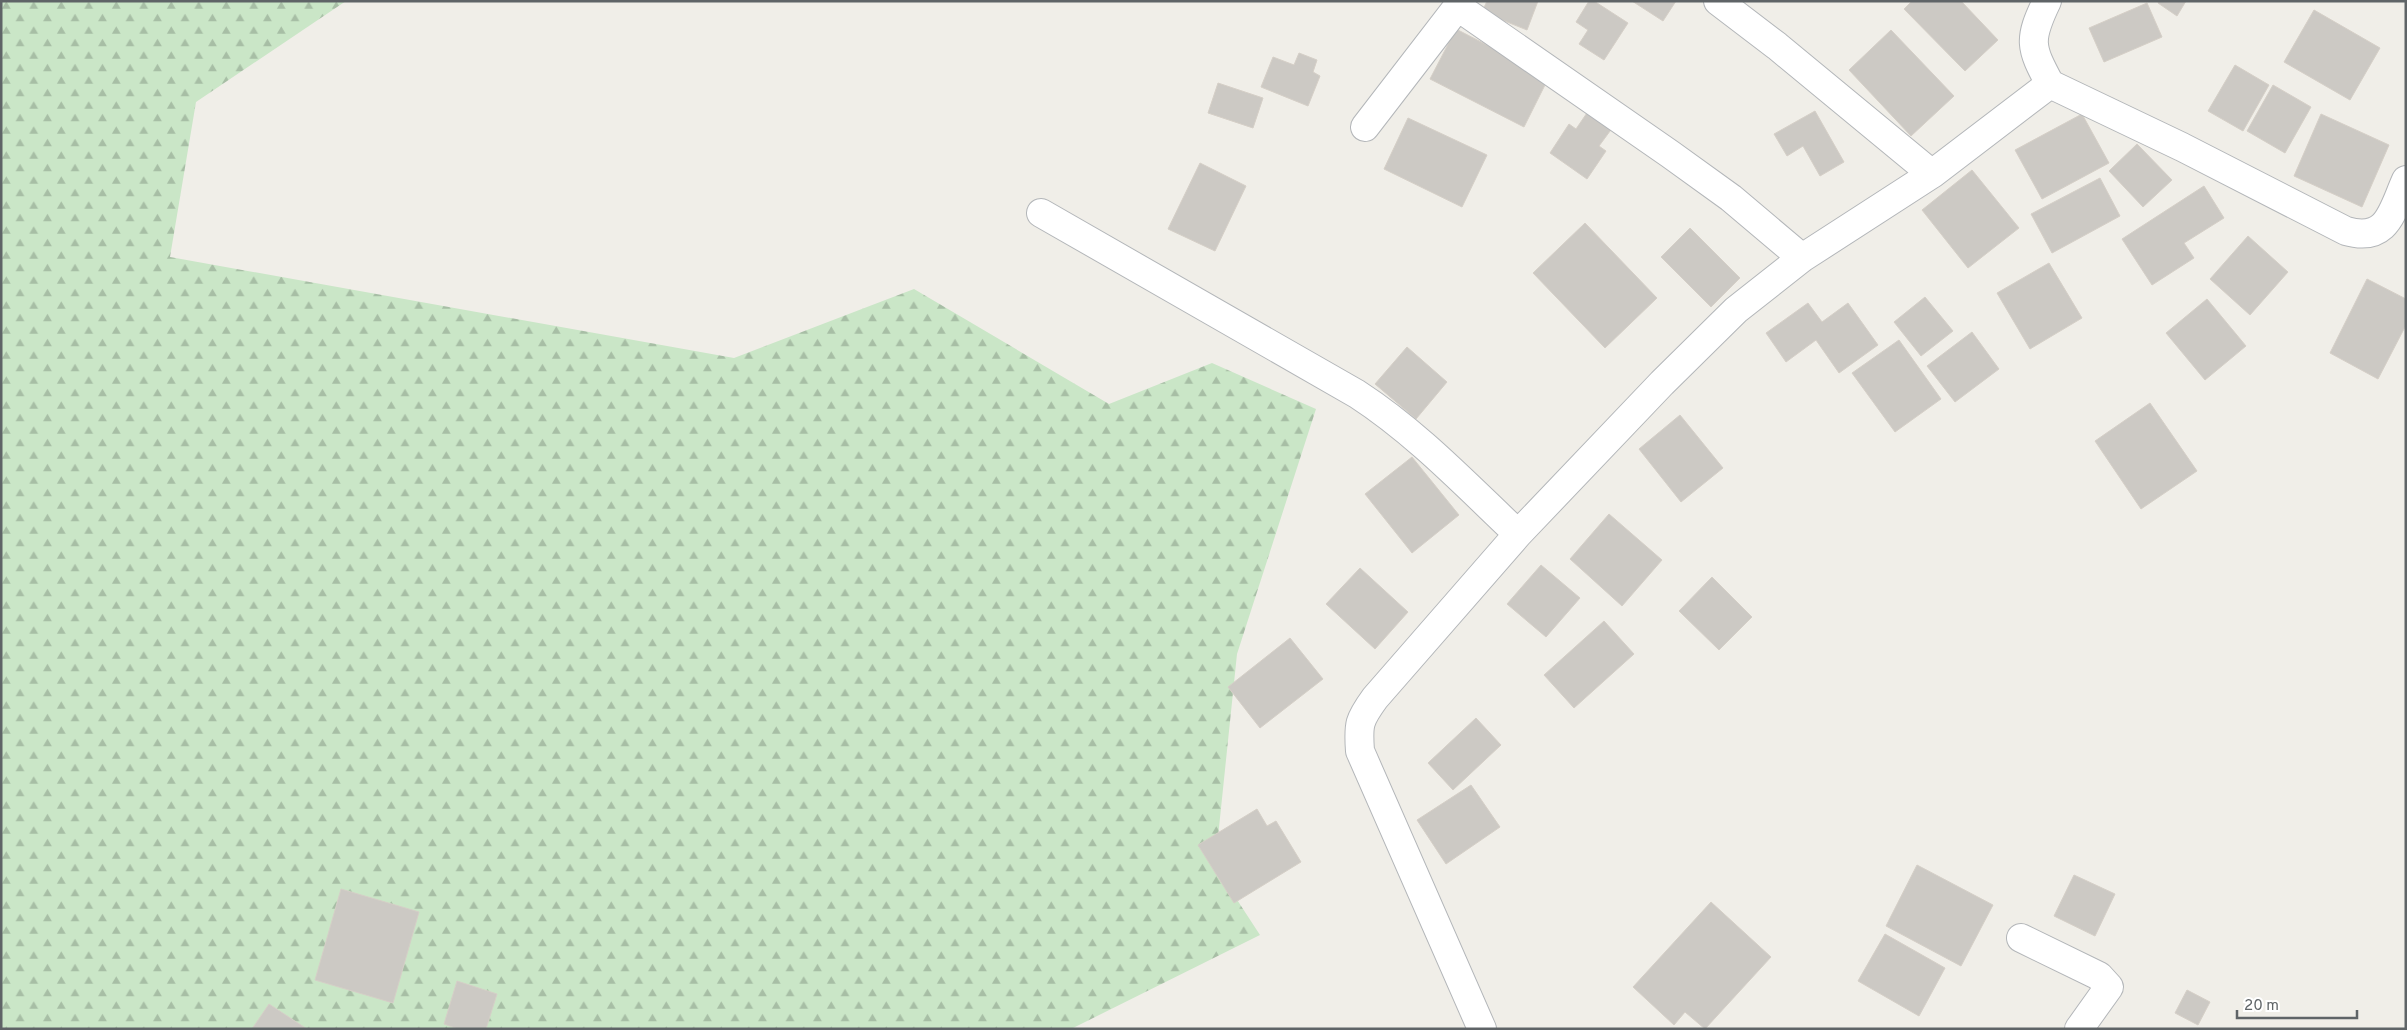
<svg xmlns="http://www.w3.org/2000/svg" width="2407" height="1030" font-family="Overpass,sans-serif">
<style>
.forest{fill:url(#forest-firs)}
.building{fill:#ccc9c4;stroke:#d5cfc7}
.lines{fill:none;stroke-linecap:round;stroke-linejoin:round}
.street-casing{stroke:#b3b6b9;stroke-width:30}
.street{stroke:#fff;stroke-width:28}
</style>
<defs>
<pattern id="forest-firs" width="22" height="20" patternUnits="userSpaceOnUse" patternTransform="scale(1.25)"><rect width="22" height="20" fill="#cae6c7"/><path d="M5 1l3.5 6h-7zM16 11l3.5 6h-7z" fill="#a7bea5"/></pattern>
</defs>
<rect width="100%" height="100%" fill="#f0eee8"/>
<path class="forest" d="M1,1h345l-150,101 -26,155 564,101 180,-69 195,115 103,-41 104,46 -79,245 -22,212 45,69 -189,94h-1070z"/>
<path class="building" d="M1487,1h51l-11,29 -45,-18z
M1589,1h5l34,22 -24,37 -25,-16 9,-14 -12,-8z
M1632,1h44l-13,20z
M1912,1h49l37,39 -33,31 -61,-62z
M2159,1h27l-9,15 -19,-13z
M2147,3l15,34 -58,25 -15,-34z
M2314,10l66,38 -30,52 -66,-38z
M1456,29l93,48 -25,50 -94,-48z
M1891,30l63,66 -43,40 -62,-66z
M1299,53l18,7 -4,12 7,4 -12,30 -47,-19 12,-30 21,8z
M2235,65l34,20 -26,46 -35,-20z
M1218,83l45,15 -10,30 -45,-15z
M2273,85l38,22 -26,46 -38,-22z
M1589,110l24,17 -14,19 7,5 -19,28 -37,-26 19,-29 7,5z
M1815,111l29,51 -24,14 -17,-30 -16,10 -13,-22z
M2082,114l27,49 -67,36 -27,-49z
M2321,114l68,31 -27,62 -68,-31z
M1408,118l79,37 -25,52 -78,-38z
M2137,144l35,36 -29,27 -34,-36z
M1200,163l46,23 -31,65 -47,-22z
M1972,170l47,58 -51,40 -46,-58z
M2100,178l20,38 -68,37 -21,-39z
M2204,186l20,32 -40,25 10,15 -42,27 -30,-46z
M1585,223l72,75 -52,50 -72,-75z
M1690,228l50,50 -29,29 -50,-50z
M2248,236l40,36 -38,43 -40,-36z
M2049,263l33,55 -52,31 -33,-56z
M2367,279l39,20v26l-28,54 -48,-26z
M1925,297l28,34 -32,25 -27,-34z
M2207,299l39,47 -41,34 -39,-47z
M1808,303l14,19 26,-19 30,42 -39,28 -23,-33 -30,22 -20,-29z
M1972,332l27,37 -44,33 -28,-36z
M1899,340l42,59 -46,33 -43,-59z
M1407,347l40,35 -31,37 -41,-35z
M2150,403l47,68 -56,38 -46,-68z
M1680,415l43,53 -42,34 -42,-53z
M1412,457l47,58 -47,38 -47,-59z
M1609,514l53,46 -40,46 -52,-47z
M1541,565l39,33 -34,39 -39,-33z
M1360,568l48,44 -33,37 -49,-45z
M1712,577l40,40 -33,33 -40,-39z
M1604,621l30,33 -60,54 -30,-33z
M1290,638l33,41 -63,49 -32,-41z
M1476,718l25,27 -48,45 -25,-27z
M1471,785l29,42 -54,37 -29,-44z
M1257,809l10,17 9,-5 25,41 -67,41 -36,-58z
M1917,865l76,40 -32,61 -75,-40z
M2074,875l41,19 -20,42 -41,-20z
M341,889l78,23 -26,91 -78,-23z
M1711,902l60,55 -66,72 -20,-17 -11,13 -41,-38z
M1885,934l60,34 -26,48 -61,-35z
M457,981l40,13 -11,35h-28l-14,-5z
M2187,990l23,12 -12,23 -23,-12z
M269,1004l38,25h-55z"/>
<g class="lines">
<g class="street-casing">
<path id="street" d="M1718,1l59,45 155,128
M2047,1c-19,39 -17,46 3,83
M1458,7l212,147 61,44 71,60
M1365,127l97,-126
M1041,213l316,181c60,39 109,91 161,140
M2021,938l78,38 10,11 -30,42
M1482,1029l-122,-278c-2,-27 -1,-31 15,-53l143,-164 144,-151 74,-73 66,-52 130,-84 118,-90 132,63 164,84c42,12 46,-20 60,-51"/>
</g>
<use href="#street" class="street"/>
</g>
<rect width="2407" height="1030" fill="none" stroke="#5f6467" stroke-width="5"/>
<path d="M2237 1010v8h120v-8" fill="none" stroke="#5f6467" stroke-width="2.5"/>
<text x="2244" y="1010" font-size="15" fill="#5f6467" stroke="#ffffff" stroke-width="4" paint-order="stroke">20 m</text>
</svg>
